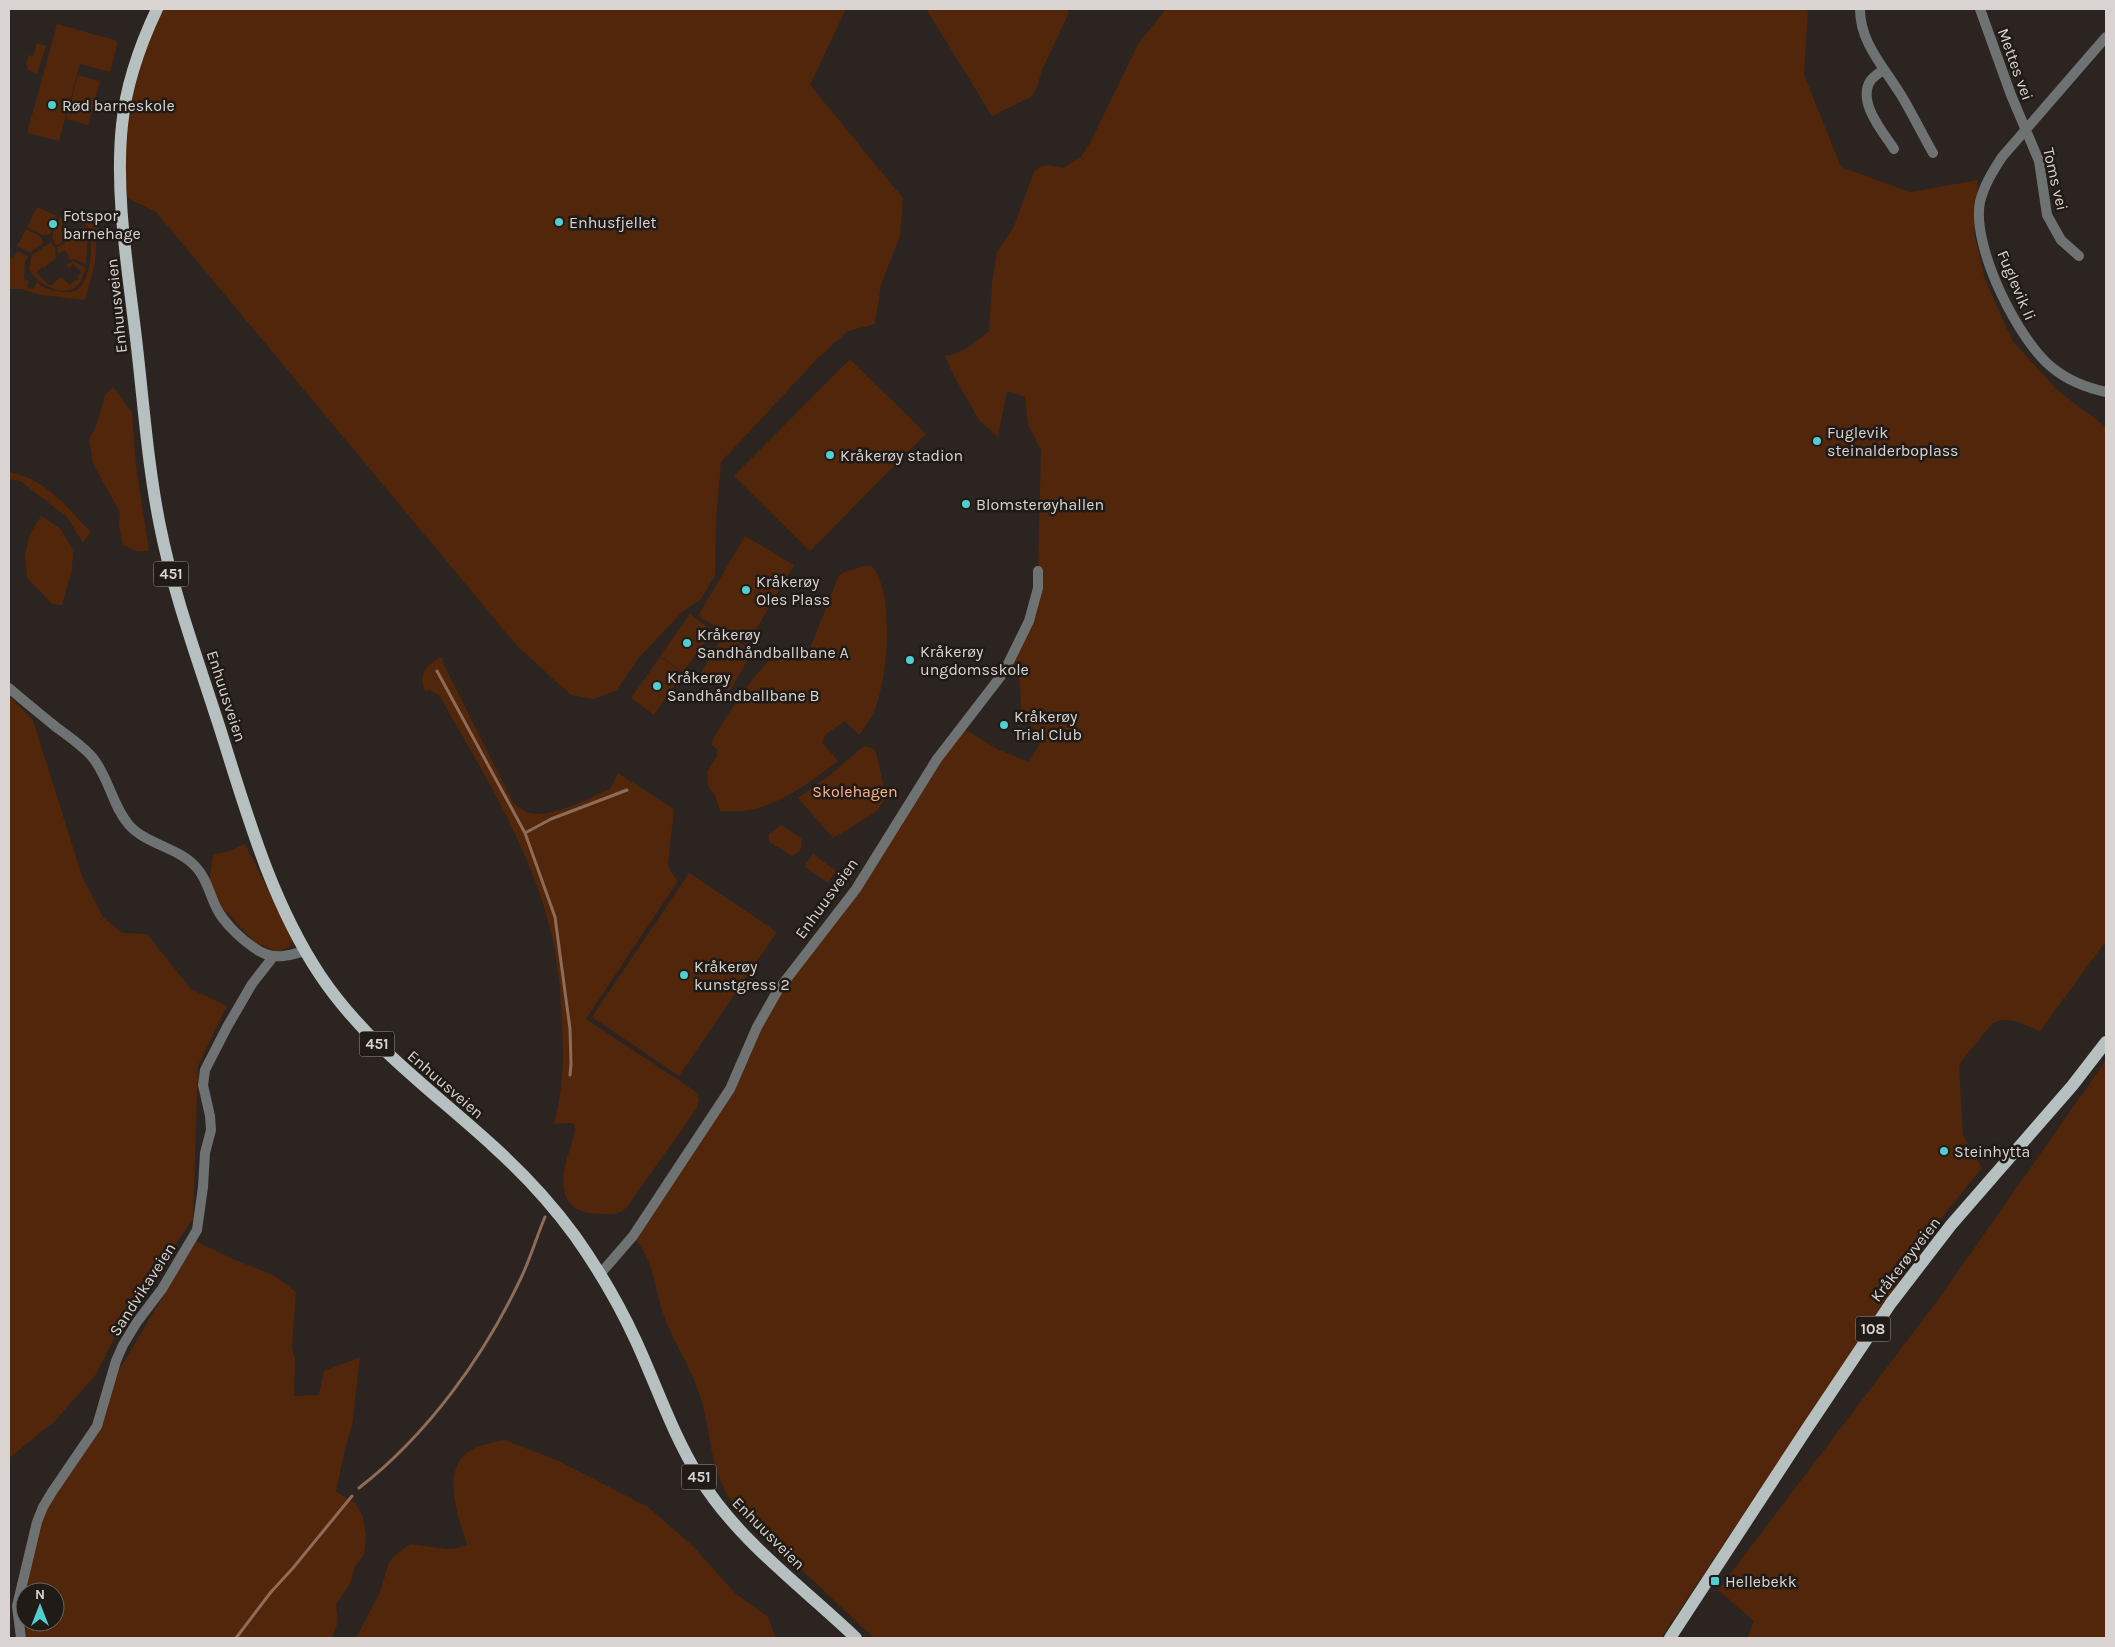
<svg xmlns="http://www.w3.org/2000/svg" width="2115" height="1647" font-family="Karla,sans-serif">
<style>
.green{fill:#51260b;fill-rule:evenodd}
.lines{fill:none;stroke-linecap:round;stroke-linejoin:round}
.stream{stroke:#8f6c59;stroke-width:3}
.minor{stroke:#6e7272;stroke-width:10}
.primary{stroke:#b6c0c0;stroke-width:12}
.poi-dot{fill:#52cdd0;stroke:#211b17;stroke-width:2}
.labels{text-anchor:middle;stroke-width:5;stroke-linejoin:round;paint-order:stroke}
.shield{fill:#211b17;stroke:#a29c99;stroke-width:1}
.shield-label{font-size:15px;font-weight:bold;fill:#d9d4d1}
.street-label{font-size:16px;fill:#d9d4d1;stroke:#211b17}
.poi-label{font-size:16px;fill:#d9d4d1;stroke:#211b17;text-anchor:start}
.park-label{font-size:16px;fill:#ffb288;stroke:#211b17}
</style>
<rect width="100%" height="100%" fill="#2b2420"/>
<path class="green" d="M163,9h683l-36,76 93,113 -3,38 -19,49 -6,39 -27,7 -30,27 -97,104 -5,59 -1,55 -14,23 -18,12 -46,49 -21,31 -23,8 -22,-4 -53,-48 -362,-435 -29,-14 -4,-51 18,-97z
M926,9h142v6l-26,55 -5,17 -6,10 -39,19z
M1166,9h642l-4,65 37,93 69,25 68,-12 -4,53 11,46 27,61 45,50 49,37v514l-66,90c-16,-6 -32,-17 -48,-7l-33,40 4,71 19,33 -40,49 -281,421h-787l-136,-128c-32,-40 -24,-73 -39,-117 -9,-28 -27,-52 -36,-80 -11,-31 -7,-49 -30,-77l97,-147 27,-62 79,-112 125,-188 36,22 32,13 14,-24 -22,-24 -1,-32 -8,-23 17,-38 9,-50 3,-121 -13,-26 -3,-27 -18,-6 -9,46 -19,-17 -25,-44 -9,-20c18,-2 31,-14 44,-25l3,-48 5,-31 17,-26 20,-54 8,-6 8,-1 12,3 18,-10 10,-15 48,-99z
M57,24l61,17 -8,31 -30,-8 -21,77 -32,-8z
M37,43l9,3 -9,28 -9,-4 -2,-6 3,-9 4,1z
M78,75l22,6 -12,44 -22,-6z
M37,207l20,9 -7,18 -7,1 -16,-8z
M76,211l22,3 -3,50 -10,36 -44,-5 -20,-6h-12v-32l4,2 4,-8 11,5 -3,6 -1,17 5,2 -2,6 6,2 4,-7c6,6 12,8 21,9 6,1 13,2 19,-1 16,-11 21,-65 0,-72z
M59,217l5,2 -3,11 7,1 2,3 -4,6 -10,5c-8,-10 -1,-17 3,-28z
M83,224l5,10 -2,30 -12,-5 -4,1 -4,-9h-3l-5,3 -1,-7 11,-6 7,-10 6,1z
M26,229c7,4 18,6 17,15l-10,6 -2,3 -14,-7z
M51,242l4,5 1,11 -12,10 -2,-1 -5,6 13,13 11,-9 9,8 5,-5 2,1 2,-2 -1,-3 3,-4 -8,-8 -4,5 -3,-4 7,-4 13,7c-3,6 -4,14 -9,18 -15,13 -41,-3 -48,-17l3,-14z
M850,359l76,75 -116,117 -76,-75z
M113,387l19,25 4,53 13,86h-13l-13,-6 -4,-20 1,-13 -27,-48 -4,-24 8,-16 8,-29z
M9,472c39,8 55,33 82,60l-8,11 -16,-26 -47,-36 -11,-2z
M41,516l20,13 12,21 -1,20 -10,35 -10,-1 -25,-26 -2,-22 4,-20z
M745,536l49,29 -47,80 -49,-29z
M867,566h5c23,27 16,111 3,143 -4,10 -10,18 -16,26l-14,-14 -19,13 -4,8 16,19c-36,27 -70,55 -118,50l-5,-16 -7,-9 -1,-14 10,-16v-7l-6,-4c4,-14 46,-75 58,-84 3,-2 8,-2 11,-3l5,-8 8,9 5,2 12,-5 1,-10 28,-71 7,-4z
M690,614l23,17 -30,41 -23,-16z
M724,634l29,17 -24,41 -29,-17z
M442,657l1,6 71,141c4,2 8,6 13,8 20,9 64,-15 83,-23l8,-16 56,36 -6,55 4,10 6,7 -92,138 109,72 4,8 -2,9 -70,99c-8,8 -14,7 -25,7 -35,0 -44,-19 -36,-52 3,-12 9,-24 9,-37l-4,-2 -17,1c9,-35 10,-63 8,-98 -1,-32 -4,-67 -12,-98 -21,-83 -69,-159 -111,-233l-10,-5 -4,1c-8,-17 3,-28 17,-34z
M660,657l23,16 -29,42 -23,-17z
M9,696l24,24 49,156 21,41 19,16 25,1 44,55 36,17 -29,60 -5,153 -68,98 -30,59 -41,46 -45,36z
M864,746l9,2 3,4 10,45 -10,15 -43,26 -35,-40 33,-24z
M781,825l20,13c2,11 0,13 -9,18l-23,-14v-8z
M245,844l48,96 -3,7 -13,5 -24,-11 -31,-34 -13,-26 4,-27 14,-2z
M813,854l23,17 -8,12 -24,-17z
M689,873l88,59 -98,144 -87,-59z
M2106,1060v578h-359l7,-17 -36,-31 222,-293z
M196,1241l37,18 42,17 21,16 -4,56 3,11 -1,37 25,-1 5,-24 36,-14 -8,69 -7,23 -9,43 19,10 8,15 3,19 -2,19 -9,11 -5,18 -14,21 2,17 -6,16h-305l-6,-48 21,-74 58,-91 13,-45zM25,1592h30v30h-30z
M505,1440l52,20 91,47 46,40 41,46 33,24 8,21h-420l24,-46 9,-30 10,-10 11,-8 36,5 13,-1 8,-4c-9,-27 -29,-80 8,-96 9,-4 20,-6 30,-8z"/>
<g class="lines">
<path class="stream" d="M437,671l88,162 30,84 15,112 1,35 -1,11
M525,833l26,-14 76,-29
M359,1488c68,-53 124,-130 161,-208 10,-20 16,-42 25,-63
M236,1638l35,-46 22,-24 59,-72"/>
<path class="minor" d="M1860,9c0,34 24,58 41,86 11,18 21,39 32,58
M1980,9l31,86 28,66 8,54 14,25 18,16
M2106,37l-104,120c-9,14 -18,28 -22,45 -9,44 39,141 74,167 15,12 34,19 52,23
M1883,70c-4,3 -9,6 -12,10 -15,21 12,52 23,69
M9,688c15,13 31,26 47,39 12,9 27,19 37,31 16,20 19,47 36,67 18,20 49,22 67,42 11,12 13,26 20,40 8,17 29,36 45,45 15,8 29,3 44,-1
M601,1273l32,-37 97,-147 27,-62 21,-37 78,-101 81,-130 67,-87 25,-51 9,-33v-17
M21,1638l-4,-32 20,-84 6,-15 9,-15 45,-66 19,-65 7,-16 14,-23 25,-33 35,-59 6,-43 2,-34 6,-23 -1,-14 -7,-31 2,-15 22,-43 25,-43 21,-27"/>
<path class="primary" d="M157,9c-17,36 -31,75 -35,116 -7,66 5,139 13,205 8,65 12,132 25,196 15,76 44,150 67,225 24,77 48,156 93,224 46,69 113,116 173,171 30,27 58,57 82,90 24,34 44,68 61,105 21,46 37,94 63,136 39,64 104,110 157,161
M1670,1638l136,-208 85,-127 60,-78 121,-139 34,-44"/>
</g>
<g class="poi-dot">
<circle cx="52" cy="105" r="5"/>
<circle cx="559" cy="222" r="5"/>
<circle cx="53" cy="224" r="5"/>
<circle cx="1817" cy="441" r="5"/>
<circle cx="830" cy="455" r="5"/>
<circle cx="966" cy="504" r="5"/>
<circle cx="746" cy="590" r="5"/>
<circle cx="687" cy="643" r="5"/>
<circle cx="910" cy="660" r="5"/>
<circle cx="657" cy="686" r="5"/>
<circle cx="1004" cy="725" r="5"/>
<circle cx="684" cy="975" r="5"/>
<circle cx="1944" cy="1151" r="5"/>
<rect x="1710" y="1576" width="10" height="10" rx="2.5"/>
</g>
<g class="labels">
<g class="shield">
<rect x="153.5" y="561.5" width="35" height="25" rx="4"/>
<rect x="359.5" y="1031.5" width="35" height="25" rx="4"/>
<rect x="1855.5" y="1316.5" width="35" height="25" rx="4"/>
<rect x="681.5" y="1464.5" width="35" height="25" rx="4"/>
</g>
<g class="shield-label">
<text x="171" y="579">451</text>
<text x="377" y="1049">451</text>
<text x="1873" y="1334">108</text>
<text x="699" y="1482">451</text>
</g>
<g class="street-label">
<text transform="translate(2016 64) rotate(70)" y="6">Mettes vei</text>
<text transform="translate(2056 179) rotate(77)" y="6">Toms vei</text>
<text transform="translate(2017 285) rotate(67)" y="6">Fuglevik li</text>
<text transform="translate(116 306) rotate(-96)" y="6">Enhuusveien</text>
<text transform="translate(227 696) rotate(72)" y="6">Enhuusveien</text>
<text transform="translate(826 898) rotate(-54)" y="6">Enhuusveien</text>
<text transform="translate(446 1084) rotate(41)" y="6">Enhuusveien</text>
<text transform="translate(1905 1259) rotate(-52)" y="6">Kråkerøyveien</text>
<text transform="translate(142 1289) rotate(-57)" y="6">Sandvikaveien</text>
<text transform="translate(769 1533) rotate(45)" y="6">Enhuusveien</text>
</g>
<g class="poi-label">
<text x="62" y="111">Rød barneskole</text>
<text x="63" y="221">Fotspor<tspan x="63" dy="18">barnehage</tspan></text>
<text x="569" y="228">Enhusfjellet</text>
<text x="1827" y="438">Fuglevik<tspan x="1827" dy="18">steinalderboplass</tspan></text>
<text x="840" y="461">Kråkerøy stadion</text>
<text x="976" y="510">Blomsterøyhallen</text>
<text x="756" y="587">Kråkerøy<tspan x="756" dy="18">Oles Plass</tspan></text>
<text x="697" y="640">Kråkerøy<tspan x="697" dy="18">Sandhåndballbane A</tspan></text>
<text x="920" y="657">Kråkerøy<tspan x="920" dy="18">ungdomsskole</tspan></text>
<text x="667" y="683">Kråkerøy<tspan x="667" dy="18">Sandhåndballbane B</tspan></text>
<text x="1014" y="722">Kråkerøy<tspan x="1014" dy="18">Trial Club</tspan></text>
<text x="694" y="972">Kråkerøy<tspan x="694" dy="18">kunstgress 2</tspan></text>
<text x="1954" y="1157">Steinhytta</text>
<text x="1725" y="1587">Hellebekk</text>
</g>
<g class="park-label">
<text x="855" y="797">Skolehagen</text>
</g>
</g>
<rect width="2115" height="1647" fill="none" stroke="#d9d4d1" stroke-width="20"/>
<g transform="translate(40 1607)"><circle r="24" fill="#211b17" stroke="#6b6561"/>
<path d="M0-4L9 19L0 12L-9 19Z" fill="#52cdd0"/>
<text y="-8" font-size="14" font-weight="bold" text-anchor="middle" fill="#d9d4d1">N</text>
</g>
</svg>
